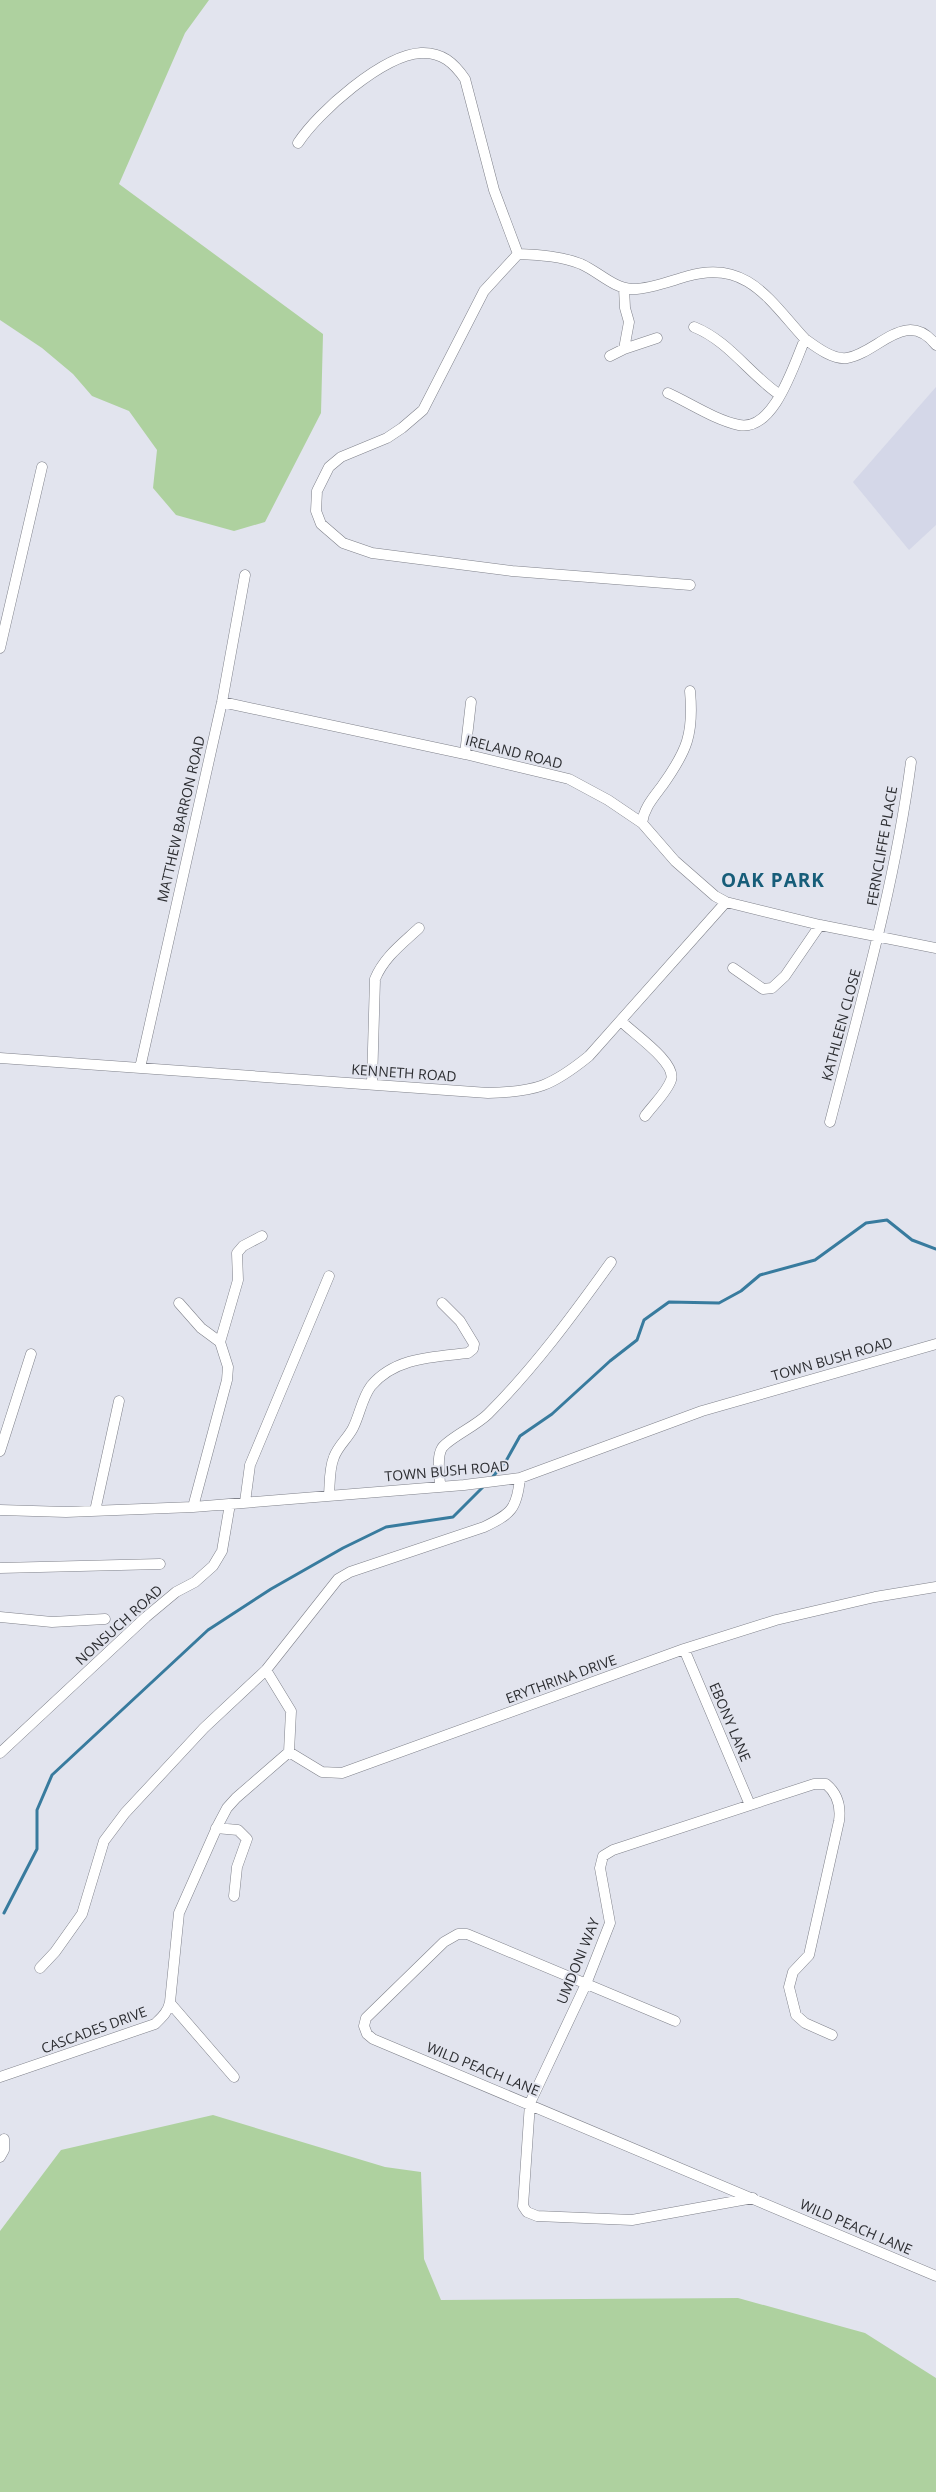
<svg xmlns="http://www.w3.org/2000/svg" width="936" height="2492" font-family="'Open Sans',sans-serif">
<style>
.built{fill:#d4d7e8}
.green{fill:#aed19f}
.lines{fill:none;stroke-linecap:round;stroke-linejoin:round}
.stream{stroke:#387b9e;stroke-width:3}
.street-casing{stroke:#7f818a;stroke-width:11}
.street{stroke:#fff;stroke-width:10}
.labels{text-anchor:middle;stroke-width:4;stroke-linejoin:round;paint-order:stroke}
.street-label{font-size:14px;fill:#2d2e32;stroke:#e2e4ee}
.district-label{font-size:19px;font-weight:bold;letter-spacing:1px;fill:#175d79;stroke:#e2e4ee}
</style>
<rect width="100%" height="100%" fill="#e2e4ee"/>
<path class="built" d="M936,387v138l-27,25 -56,-68z"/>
<path class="green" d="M0,0h209l-24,33 -66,151 204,150 -2,79 -56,109 -31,9 -58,-16 -23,-27 4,-38 -28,-39 -37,-15 -19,-22 -31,-26 -42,-28z
M213,2115l172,52 36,5 3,87 17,41 297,-2 127,35 71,45v114h-936v-261l61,-81z"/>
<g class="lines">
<path class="stream" d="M490,1480l16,-19 14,-25 32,-22 58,-53 27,-21 7,-20 25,-18 50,1 22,-12 19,-16 55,-15 51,-37 21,-3 25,20 24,9
M4,1913l33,-64v-39l15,-35 156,-145 63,-41 72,-41 43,-21 67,-10 33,-33"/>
<g class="street-casing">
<path id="street" d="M298,143c20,-31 85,-88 123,-90 21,-1 33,10 44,26l29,111 24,64 -34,37 -61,119 -21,18 -15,10 -46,19 -12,10 -12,24 -1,20 5,13 22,19 29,10 140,18 178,14
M518,254c21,1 43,2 63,10 18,8 32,24 51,25 15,1 41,-9 56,-13 59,-17 82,25 117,63 11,8 28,21 42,19 31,-5 59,-51 89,-13
M624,288l1,20 4,14 -5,27
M694,327c35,14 55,47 86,68
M610,356l14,-7 33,-11
M668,393c22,10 47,27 71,32 35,7 55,-61 66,-86
M0,648l42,-181
M222,702l243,52 104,25 39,21 34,23 33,38 40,35 11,6 94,23 116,23
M465,754l6,-52
M642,823c2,-15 11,-25 20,-37 25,-35 32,-52 28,-95
M733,968l30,21 9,-1 13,-12 35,-51
M622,1022c12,12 55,41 49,58 -4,12 -18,25 -26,36
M0,1058l488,35c48,-1 64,-7 101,-37l137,-154
M140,1068l82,-366 23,-127
M372,1084l3,-105c9,-22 27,-35 44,-51
M830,1122c31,-120 65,-238 81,-360
M179,1303l22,25 19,14 8,25 -1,13 -34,127
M220,1342l18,-62 -1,-27 6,-7 19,-10
M0,1451l31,-97
M440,1486c0,-11 -4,-28 2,-38 7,-10 34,-22 46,-34 46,-46 85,-99 123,-152
M329,1495c1,-12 0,-26 5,-38 4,-11 14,-19 19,-29 7,-14 9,-30 18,-42 24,-29 63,-29 97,-33l5,-4 1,-5 -14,-23 -18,-18
M245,1502l5,-37 79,-189
M0,1510l66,2 127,-5 271,-22 56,-7 182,-67 234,-67
M95,1511l24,-110
M0,1568l160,-4
M0,1617l52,5 53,-3
M684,1649l66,156
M266,1670l25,41 -2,41 33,20 20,1 342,-124 92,-29 99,-23 61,-10
M0,1753l146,-136 30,-25 19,-10 18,-16 9,-15 8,-47
M216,1828l22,2 9,9 -10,28 -3,29
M40,1968l15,-16 27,-38 22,-73 21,-28 79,-85 62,-58 72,-91 12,-7 134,-45c27,-13 33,-18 36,-49
M170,2003l64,74
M675,2021l-208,-87h-9l-14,8 -78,76 -2,8 3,8 6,5 563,237
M0,2077l155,-53c7,-7 13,-12 15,-22l9,-89 39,-88 9,-17 9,-10 53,-46
M0,2157l4,-7v-11
M753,2198l-121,22 -95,-4 -10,-4 -4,-6 7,-103 56,-119 24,-61 -10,-55 3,-12 10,-6 201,-66h12c12,10 15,23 13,37l-30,134 -16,17 -4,15 7,28 9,8 27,12"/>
</g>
<use href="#street" class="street"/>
</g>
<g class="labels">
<g class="street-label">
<text transform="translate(514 752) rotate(14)" y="5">IRELAND ROAD</text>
<text transform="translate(181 819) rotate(-77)" y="5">MATTHEW BARRON ROAD</text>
<text transform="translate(882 846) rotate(-80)" y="5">FERNCLIFFE PLACE</text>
<text transform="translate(841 1025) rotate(-75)" y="5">KATHLEEN CLOSE</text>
<text transform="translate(404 1073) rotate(4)" y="5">KENNETH ROAD</text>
<text transform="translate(832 1359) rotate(-16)" y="5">TOWN BUSH ROAD</text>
<text transform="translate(447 1471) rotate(-5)" y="5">TOWN BUSH ROAD</text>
<text transform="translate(119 1625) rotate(-42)" y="5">NONSUCH ROAD</text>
<text transform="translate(561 1679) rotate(-20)" y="5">ERYTHRINA DRIVE</text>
<text transform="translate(730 1722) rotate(67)" y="5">EBONY LANE</text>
<text transform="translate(578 1961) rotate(-68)" y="5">UMDONI WAY</text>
<text transform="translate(94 2030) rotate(-20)" y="5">CASCADES DRIVE</text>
<text transform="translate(483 2069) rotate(22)" y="5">WILD PEACH LANE</text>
<text transform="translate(856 2227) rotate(23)" y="5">WILD PEACH LANE</text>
</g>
<g class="district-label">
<text x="773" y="887">OAK PARK</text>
</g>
</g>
</svg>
